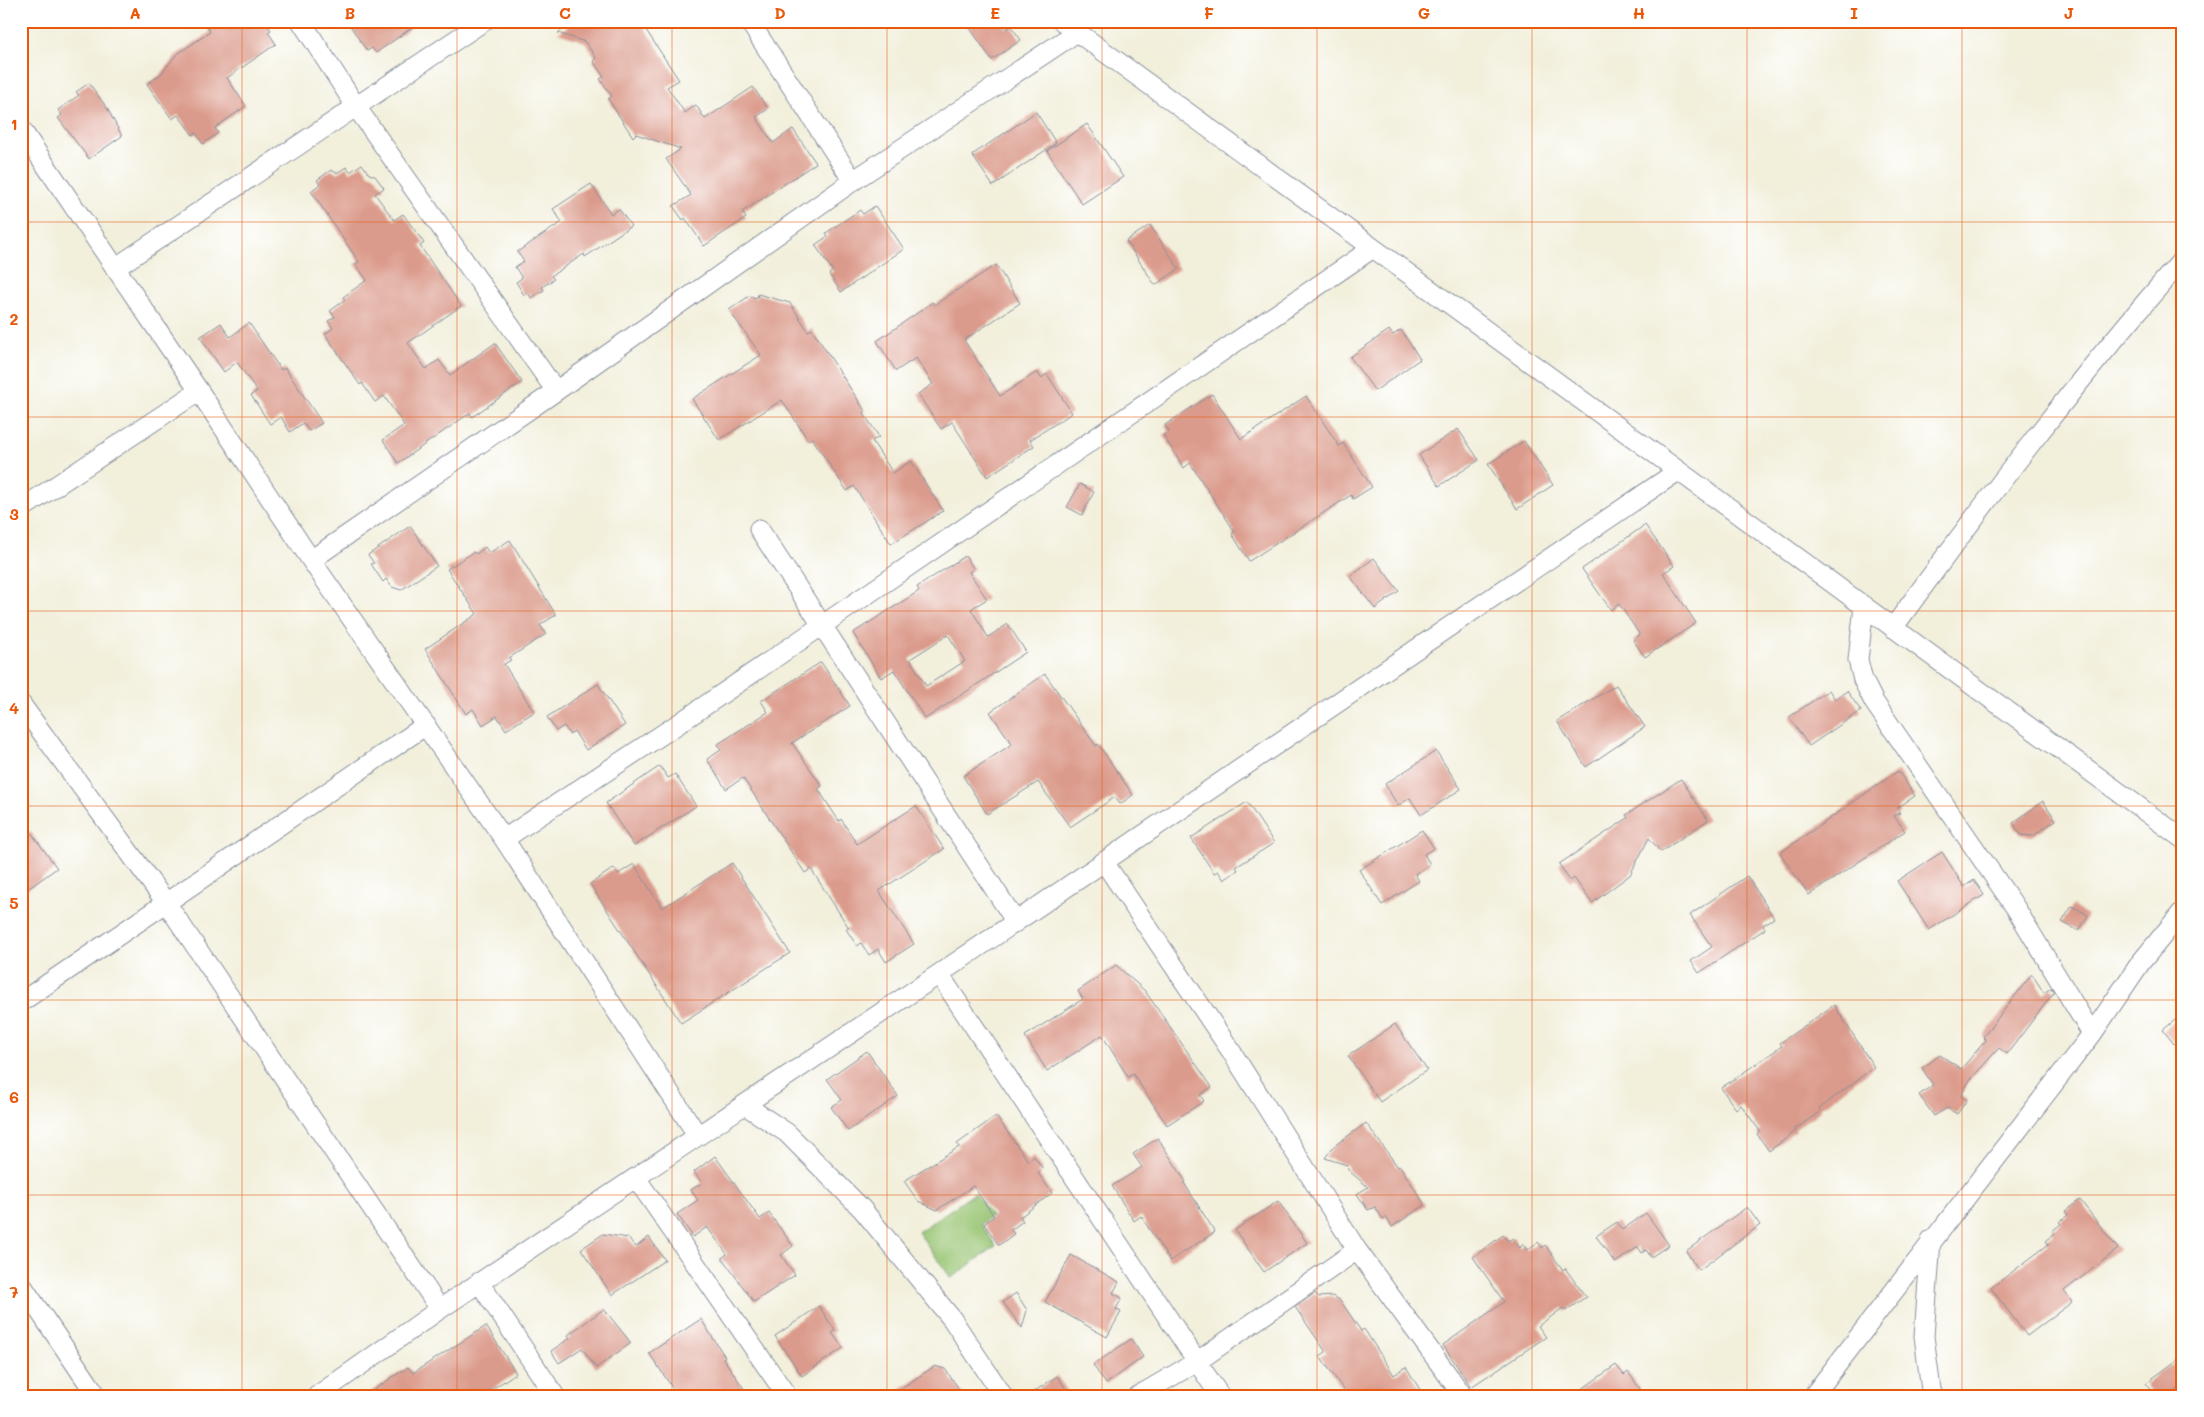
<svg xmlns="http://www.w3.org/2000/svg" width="2204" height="1417" font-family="Mali,sans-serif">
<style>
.green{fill:#97c471;stroke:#597a68}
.building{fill:#db9b8c;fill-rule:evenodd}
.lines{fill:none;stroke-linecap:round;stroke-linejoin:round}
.minor-casing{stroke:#868f9c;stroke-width:21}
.minor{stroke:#fff;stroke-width:19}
.grid{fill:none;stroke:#e8590c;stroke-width:1;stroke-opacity:0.55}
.neatline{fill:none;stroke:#e8590c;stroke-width:2}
.grid-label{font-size:16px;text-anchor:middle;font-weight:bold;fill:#e8590c}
</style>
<rect width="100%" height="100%" fill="#fff"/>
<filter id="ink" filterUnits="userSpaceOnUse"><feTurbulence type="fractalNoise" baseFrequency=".02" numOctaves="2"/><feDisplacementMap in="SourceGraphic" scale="10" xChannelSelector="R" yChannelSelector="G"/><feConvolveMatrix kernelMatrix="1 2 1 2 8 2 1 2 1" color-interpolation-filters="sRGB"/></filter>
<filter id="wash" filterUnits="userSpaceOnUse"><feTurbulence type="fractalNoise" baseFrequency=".0096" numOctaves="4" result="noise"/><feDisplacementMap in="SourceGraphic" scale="20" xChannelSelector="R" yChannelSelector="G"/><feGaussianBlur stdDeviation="1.12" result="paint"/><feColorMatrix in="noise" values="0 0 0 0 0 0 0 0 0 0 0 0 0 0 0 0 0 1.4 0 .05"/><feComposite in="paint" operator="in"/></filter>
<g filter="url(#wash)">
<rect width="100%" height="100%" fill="#f2efdb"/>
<path class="green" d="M975,1193l16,23 -10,8 15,22 -45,32 -33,-46z"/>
<g id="blocks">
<path class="building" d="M204,21h60l7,9 -3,2 8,12 -49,34 19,28 -31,22 3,5 -15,11 -7,-11 -3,2 -15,-20 -6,4 -25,-35 14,-10 15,-19 34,-23z
M347,21h74l-45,32 -4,-5 -5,3z
M576,21h64l39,59 -12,7 18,26 11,-8 9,14 48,-32 15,22 -12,8 17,26 20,-14 23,34 -74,49 4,6 -42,28 -19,-28 -2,2 -10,-14 18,-11 -25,-36 15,-10 -45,-15 -3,3 -25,-38 4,-3 -12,-17 4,-2 -11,-16 3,-3 -11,-16 -27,-9z
M965,21h35l6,8 5,-3 10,14 -29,20z
M89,83l18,25 15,28 -33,23 -31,-41 4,-3 -4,-5 21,-15 -3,-3z
M1036,112l20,31 -63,43 -21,-31z
M1087,124l36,53 -41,27 -35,-53z
M362,164l7,10 6,2 9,12 -9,6 19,26 9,-6 21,29 -4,3 41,60 -53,37 18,26 13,-9 11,15 45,-32 27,39 -50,35 -2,-4 -72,50 -15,-23 21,-15 -20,-29 -9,6 -13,-19 -2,2 -35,-51 8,-6 -5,-7 7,-4 -5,-6 15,-11 -2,-3 24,-17 -12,-16 4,-2 -48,-71 9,-7 -3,-4 14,-10 6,3 9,-6 4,5z
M591,184l20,30 8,-5 12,17 -46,31 -1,-3 -33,22 3,3 -12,8 2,3 -13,8 -3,-6 -4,3 -8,-13 6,-4 -7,-11 9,-6 -7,-9 45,-30 -9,-13z
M875,206l29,43 -63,43 -12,-18 4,-3 -18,-26 13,-9 -2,-3 34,-23 3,4z
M1150,225l29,44 -24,16 -29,-44z
M996,265l24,38 -56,37 36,56 37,-24 4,6 6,-4 25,39 -42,27 4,6 -47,31 -35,-55 -11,7 -23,-35 15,-10 -17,-26 -20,13 -19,-30 56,-39 1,3z
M758,294l32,9 18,28 4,-2 53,82 -2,1 16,25 -7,4 21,32 18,-12 32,50 -52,33 -37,-58 -7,5 -35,-53 -4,2 -26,-40 -63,40 -27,-41 69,-44 -32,-45 20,-14 8,2z
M221,323l9,14 19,-14 32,47 4,-2 37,55 -13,8 -6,-8 -13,9 -9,-15 -11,7 -19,-29 6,-4 -20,-29 -13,10 -24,-35z
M1389,330l4,5 8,-5 19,29 -45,32 -25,-34z
M1212,394l29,45 65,-43 33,50 4,-3 29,44 -19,12 -2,-4 -102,66 -17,-27 3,-2 -45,-69 -6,5 -21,-33 6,-3 -4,-7z
M1458,429l21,31 -40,26 -20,-31z
M1524,441l29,44 -36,24 -29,-45z
M1080,484l14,8 -12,23 -15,-8z
M1645,525l29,41 -11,7 33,50 -51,34 -12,-17 7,-5 -21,-31 -8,6 -29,-41z
M410,526l27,40 -36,24 -9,-3 -6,-8 -3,3 -12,-18 3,-1 -6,-8z
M510,540l46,75 -16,10 6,9 -37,24 2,2 -7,4 30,48 -28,18 -9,-14 -14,9 -10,-16 -7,5 -41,-65 52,-35 -30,-45 27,-17 2,2 9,-7 4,6z
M965,556l9,13 -5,3 18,27 -16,10 17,28 20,-13 18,28 -101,67 -31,-49 -13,8 -28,-45 66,-42 -2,-4zM948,635l17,26 -39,25 -16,-27z
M1374,558l25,33 -24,18 -25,-33z
M821,662l29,44 -58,37 30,43 -4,3 21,32 2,-2 16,25 59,-38 28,43 -65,42 35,53 -28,18 -8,-13 -9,6 -8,-12 -4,3 -11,-17 3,-1 -38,-59 -6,4 -62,-95 -17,11 -19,-30 14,-9 -3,-6 50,-32 -7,-11z
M1045,674l51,72 2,-2 35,51 -13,9 -5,-7 -45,30 -32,-45 -51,32 -24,-38 49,-32 -22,-32z
M598,684l27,41 -39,25 -12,-19 -4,4 -6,-9 -8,5 -9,-14z
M1616,685l29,42 -59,40 -29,-46z
M1829,690l6,9 12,-8 14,20 -52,35 -20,-29z
M1436,751l25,38 -40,26 -11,-17 -12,8 -13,-22z
M660,766l8,12 7,-4 21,32 -62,40 -28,-43z
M1898,771l17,25 -18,12 3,5 -6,3 11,15 -96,64 -29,-42z
M1681,779l27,41 -47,32 -12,-14 -19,37 -38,28 -18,-25 -4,3 -11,-17 69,-46 -2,-3z
M2043,801l13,19 -23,16 -12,-1 -8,-12z
M1247,802l27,41 -38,24 2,3 -14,10 -6,-9 -4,2 -23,-35z
M1422,830l12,18 -10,6 6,10 -15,10 4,7 -37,24 -23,-35z
M30,831l27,37 -36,26v-57z
M1942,852l22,35 10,-7 10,15 -55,35 -32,-49z
M732,863l58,90 -109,70 -91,-139 24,-16 4,6 16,-10 28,44z
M1747,876l27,42 -11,7 2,4 -66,44 -8,-12 21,-14 -22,-32z
M2072,906l16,9 -9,16 -17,-9z
M1116,965l29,26 67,96 -12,8 4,6 -37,24 -34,-51 -5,3 -26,-42 -55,36 -22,-35 58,-37 -5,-8z
M2032,974l12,19 7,-5 3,4 -47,62 -8,-6 -29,32 -9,16 6,4 -10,14 -10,-6 -13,8 -15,-21 14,-10 -11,-17 18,-13 21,14 25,-29 -3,-3z
M1834,1005l40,62 -55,42 2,2 -26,18 1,2 -27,20 -12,-17 3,-3 -19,-26 -5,4 -15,-21 61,-42 -2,-3z
M2175,1020l8,10v6l-9,8 -11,-14z
M1395,1024l32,46 -47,32 -32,-46z
M867,1051l31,45 -50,35 -17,-24 11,-7 -15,-21z
M996,1116l32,45 6,-5 9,13 -5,4 14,20 -32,24 3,4 -12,9 3,4 -15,11 -15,-21 10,-8 -21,-30 -36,24 -19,-9 -14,-20 55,-34 -2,-3z
M1366,1123l32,44 2,-1 25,39 -33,22 -6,-10 -3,2 -8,-12 -7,3 -11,-16 11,-7 -20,-17 -1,-5 -22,-7 9,-12z
M1158,1138l28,44 -2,1 31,49 -45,29 -29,-45 -7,5 -22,-35 30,-19 -9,-13z
M715,1156l45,63 9,-6 24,33 -12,9 14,20 -41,27 -32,-44 5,-4 -20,-27 -14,10 -16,-23 21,-14 -7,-10 11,-7 -8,-11z
M2080,1200l38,49 -54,42 8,11 -45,34 -36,-48 58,-44 -3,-3 8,-7 -2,-3 9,-7 -2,-2 9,-7 -3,-4z
M1278,1201l29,42 -43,29 -29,-42z
M1747,1207l13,18 -61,45 -13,-19z
M1646,1213l23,32 -18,12 -5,-7 -4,3 -4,-6 -23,16 -19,-27 21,-14 5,8z
M603,1234l25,4 8,9 13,-10 16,23 -53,35 -31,-46z
M1503,1235l5,6 5,-3 7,10 3,-4 4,6 11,-8 4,6 3,-3 18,25 2,-2 21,29 -21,14 -2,-3 -25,18 8,11 -75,50 -28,-42 61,-43 -31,-45z
M1071,1255l48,27 -6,11 9,5 -6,11 5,3 -14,25 -62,-35z
M1016,1293l11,17 -5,18 -19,-26z
M1315,1293l4,4 13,-1 8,4 21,31 3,-2 30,46 12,-8 18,29h-76l-28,-40 6,-4 -31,-45z
M819,1306l16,25 -3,2 11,15 -41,28 -27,-40z
M604,1309l27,34 -35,25 -14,-20 -23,15 -8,-12 19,-13 -2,-3z
M701,1319l24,38 -2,1 26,38h-71l-29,-43z
M486,1326l30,47 -34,23h-118l44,-29 5,6z
M1131,1339l12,18 -37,27 -13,-19z
M2183,1356v30l-14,10h-14l-9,-13z
M1616,1365l8,10 4,-3 17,24h-73z
M935,1366l10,3 19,27h-75z
M1057,1376l14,20h-43z"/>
</g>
</g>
<g filter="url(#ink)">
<use href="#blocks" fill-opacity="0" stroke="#868f9c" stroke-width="1"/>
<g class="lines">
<g class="minor-casing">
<path id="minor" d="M301,21l56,87 199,283
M749,21l104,160
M1062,21l1121,818
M21,129l178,262 112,169 193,279 194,297
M115,268l369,-247
M21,509l178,-118
M759,529l257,393
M311,560l245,-169 297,-210 224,-149
M1864,606l-6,54 5,20 11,22 141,205 77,127
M1893,628c92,-127 186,-251 290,-369
M21,704l146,200 273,405
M504,839l177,-117 692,-474
M1104,862l127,189 126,199 106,146
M939,974l281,422
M21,1002l405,-277
M745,1105l42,28 75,76 90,110 51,77
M636,1178l151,218
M1931,1240l-7,96 7,54 3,6
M479,1282l76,114
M21,1284l76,112
M317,1396l123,-87 499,-335 739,-503
M1138,1396l60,-35 159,-111
M1813,1396l279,-362 49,-72 42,-51"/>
</g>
<use href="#minor" class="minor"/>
</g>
</g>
<path class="grid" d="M242,21v1375M457,21v1375M672,21v1375M887,21v1375M1102,21v1375M1317,21v1375M1532,21v1375M1747,21v1375M1962,21v1375M21,222h2162M21,417h2162M21,611h2162M21,806h2162M21,1000h2162M21,1195h2162"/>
<rect width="2204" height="1417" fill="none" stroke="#fff" stroke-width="55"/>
<rect x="28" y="28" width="2148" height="1362" class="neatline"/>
<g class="grid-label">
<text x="135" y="19">A</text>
<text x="350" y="19">B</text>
<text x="565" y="19">C</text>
<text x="780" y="19">D</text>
<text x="995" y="19">E</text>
<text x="1209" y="19">F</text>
<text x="1424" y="19">G</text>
<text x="1639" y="19">H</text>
<text x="1854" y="19">I</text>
<text x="2069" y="19">J</text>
<text x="14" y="130">1</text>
<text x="14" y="325">2</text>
<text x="14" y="520">3</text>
<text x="14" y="714">4</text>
<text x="14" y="909">5</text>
<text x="14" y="1103">6</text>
<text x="14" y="1298">7</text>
</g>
</svg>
